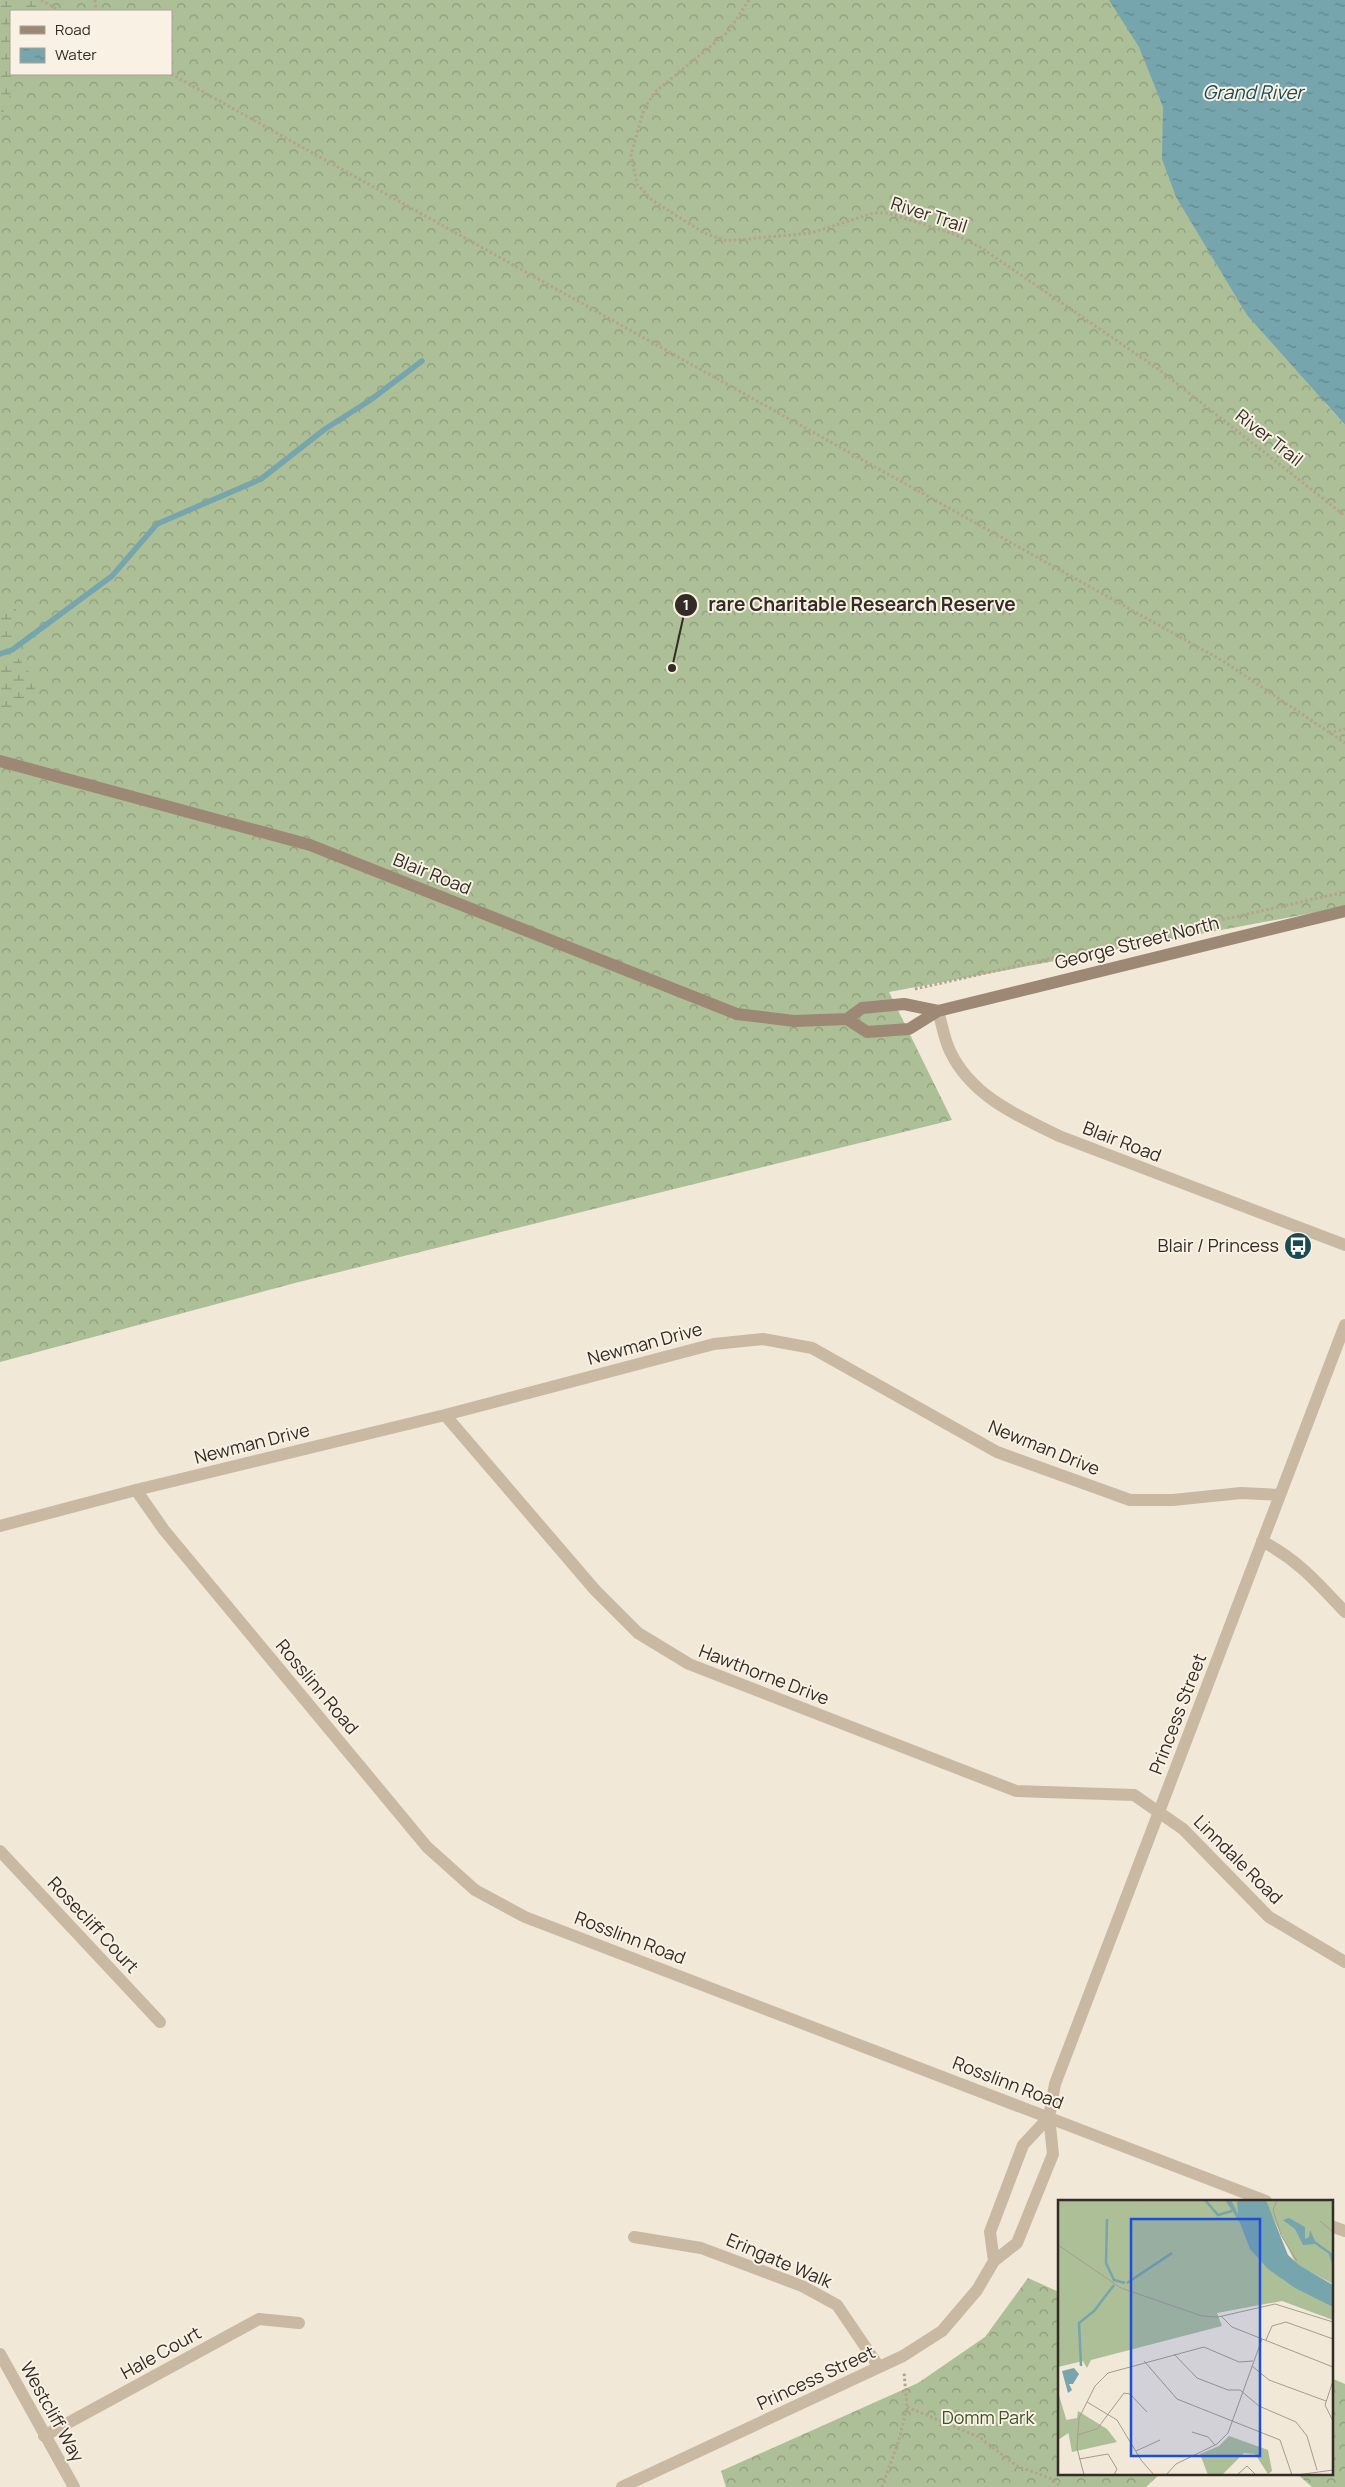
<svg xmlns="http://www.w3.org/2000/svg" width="1345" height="2487" font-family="Manrope,sans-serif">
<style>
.forest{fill:url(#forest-crowns);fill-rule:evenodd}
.wetland{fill:url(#wetland-marsh)}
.water{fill:url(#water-ripples)}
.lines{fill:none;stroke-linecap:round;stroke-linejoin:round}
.stream{stroke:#76a5ae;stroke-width:5.5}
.path{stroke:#b4a38d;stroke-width:3;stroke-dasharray:2.5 2.5;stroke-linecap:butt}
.minor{stroke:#c9b9a3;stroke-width:12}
.tertiary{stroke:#c9b9a3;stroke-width:12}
.secondary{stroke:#9c8875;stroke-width:12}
.labels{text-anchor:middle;stroke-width:4;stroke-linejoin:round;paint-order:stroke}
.street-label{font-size:18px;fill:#332b25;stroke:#f9f1e3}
.poi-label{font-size:18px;fill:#332b25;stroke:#f9f1e3;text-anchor:end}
.park-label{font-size:18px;fill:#3e5229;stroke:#f9f1e3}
.water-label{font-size:19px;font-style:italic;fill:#1b4a55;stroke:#f9f1e3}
.inset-river{fill:none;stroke:#76a5ae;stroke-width:2.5}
.inset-road{fill:none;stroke:#a59c90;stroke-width:1}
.view{fill:#1d4ed8;fill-opacity:0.15;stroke:#1d4ed8;stroke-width:2.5}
.inset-edge{fill:none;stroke:#332b25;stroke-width:2.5}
.leader{fill:none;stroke:#332b25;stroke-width:2}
.callout-dot{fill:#332b25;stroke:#f9f1e3;stroke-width:2}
.mark-label{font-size:15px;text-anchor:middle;font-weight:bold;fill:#fff}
.callout-label{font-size:19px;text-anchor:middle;font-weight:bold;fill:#332b25;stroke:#f9f1e3;stroke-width:4;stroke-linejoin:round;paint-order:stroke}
</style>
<defs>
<pattern id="forest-crowns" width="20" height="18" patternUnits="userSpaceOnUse" patternTransform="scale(1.25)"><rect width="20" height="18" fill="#adbf97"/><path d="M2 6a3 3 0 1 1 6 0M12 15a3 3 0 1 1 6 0" fill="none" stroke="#8d9b7b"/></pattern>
<pattern id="wetland-marsh" width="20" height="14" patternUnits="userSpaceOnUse" patternTransform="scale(1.25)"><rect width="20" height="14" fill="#adbf97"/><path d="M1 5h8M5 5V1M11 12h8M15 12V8" fill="none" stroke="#8d9b7b"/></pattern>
<pattern id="water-ripples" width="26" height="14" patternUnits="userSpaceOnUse" patternTransform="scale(1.25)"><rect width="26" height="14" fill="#76a5ae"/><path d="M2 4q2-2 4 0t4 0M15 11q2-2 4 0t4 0" fill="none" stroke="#61878d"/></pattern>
</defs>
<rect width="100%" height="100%" fill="#f1e8d7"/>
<path class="forest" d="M0,0h1207l119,404 19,21v482l-456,85 63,128 -657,163 -295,79zM11,11h160v63h-160z
M1028,2278l31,14v181h102l-15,14h-420l-5,-16 197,-88 67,-46z
M1331,2378l14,6v103h-33l-16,-14h35z"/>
<path class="wetland" d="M0,0h38l-2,11h-25v63h7l-18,47z
M17,603l-5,47 27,35 -39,33v-104z"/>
<path class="water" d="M1109,0h236v425l-98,-110 -71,-118 -14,-38 1,-52 -24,-60z"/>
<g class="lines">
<path class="stream" d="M0,654l12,-4 100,-74 45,-52 104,-45 64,-50 44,-28 53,-40"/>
<path class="path" d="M41,0l19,11
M95,0l1,11
M749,0l-21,32 -73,60 -11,17 -13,46 6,29 15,16 52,33 23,8 84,-8 63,-20h14l66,21 26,13 181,124 184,145
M171,74l1052,587 122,82
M1329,733l16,-4
M915,989l430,-97
M907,2407l72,30 38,29 35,13 9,8
M882,2487l17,-47 8,-33 -3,-35"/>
<path class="minor" d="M445,1415l150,175 43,43 51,31 327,127 118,4 49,34 86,88 76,45
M136,1490l28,40 263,317 48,43 50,27 741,284
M0,1526l136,-36 309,-75 269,-71 49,-5 49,9 185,104 133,48h43l68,-7 39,2
M1262,1541c37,20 54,40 83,71
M0,1851l160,171
M1331,2226l14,5
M634,2237l67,11 101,38 35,19 42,62
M994,2261l-4,-29 33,-87 26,-28
M0,2354l74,133
M44,2436l215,-117 40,4
M622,2487l281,-131 39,-25 35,-41 17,-29 23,-18 36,-89 -4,-37 6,-33 290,-759"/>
<path class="tertiary" d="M938,1011c4,13 6,28 12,40 21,45 68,65 109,85l286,109"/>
<path class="secondary" d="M0,761l310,84 427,169 57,7 53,-2 15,-11 42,-4 34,7
M847,1019l20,13 42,-3 29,-18 407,-100"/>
</g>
<defs>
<g id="bus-disc" transform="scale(1.4375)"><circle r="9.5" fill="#1b4a55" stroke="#f9f1e3"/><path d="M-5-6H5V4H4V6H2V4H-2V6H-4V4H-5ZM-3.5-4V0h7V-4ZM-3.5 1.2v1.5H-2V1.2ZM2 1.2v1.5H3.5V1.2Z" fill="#fff"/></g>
</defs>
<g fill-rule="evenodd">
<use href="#bus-disc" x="1298" y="1246"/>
</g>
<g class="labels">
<g class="street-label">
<text transform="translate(929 215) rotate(18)" y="6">River Trail</text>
<text transform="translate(1269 438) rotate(38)" y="6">River Trail</text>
<text transform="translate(432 874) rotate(22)" y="6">Blair Road</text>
<text transform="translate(1137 943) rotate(-14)" y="6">George Street North</text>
<text transform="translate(1122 1142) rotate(21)" y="6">Blair Road</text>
<text transform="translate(645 1344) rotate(-15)" y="6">Newman Drive</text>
<text transform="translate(252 1444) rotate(-14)" y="6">Newman Drive</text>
<text transform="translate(1044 1448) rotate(22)" y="6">Newman Drive</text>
<text transform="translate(764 1675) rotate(21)" y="6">Hawthorne Drive</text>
<text transform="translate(317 1687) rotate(50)" y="6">Rosslinn Road</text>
<text transform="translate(1178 1714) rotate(-69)" y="6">Princess Street</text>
<text transform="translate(1238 1860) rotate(45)" y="6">Linndale Road</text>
<text transform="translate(93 1925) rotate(47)" y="6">Rosecliff Court</text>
<text transform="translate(630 1938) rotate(21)" y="6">Rosslinn Road</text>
<text transform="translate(1008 2083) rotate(21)" y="6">Rosslinn Road</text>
<text transform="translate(779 2261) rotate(23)" y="6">Eringate Walk</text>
<text transform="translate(161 2353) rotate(-29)" y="6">Hale Court</text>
<text transform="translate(816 2378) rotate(-25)" y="6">Princess Street</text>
<text transform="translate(52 2412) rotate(61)" y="6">Westcliff Way</text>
</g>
<g class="poi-label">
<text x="1279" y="1252">Blair / Princess</text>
</g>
<g class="park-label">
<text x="988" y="2424">Domm Park</text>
</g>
<g class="water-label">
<text x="1253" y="99">Grand River</text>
</g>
</g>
<g transform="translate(1058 2200)">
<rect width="275" height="275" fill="#f1e8d7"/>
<path d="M206,0h69v84l-37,-20zM20,211l29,18 10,13 -45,10 -6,-32 11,-2z" fill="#adbf97"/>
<path d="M0,0h183l41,79 51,28v13l-51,-19 -65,12 5,13 -131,34 -4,8 -4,-7 -25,6zM233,12l22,13 5,8 -4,1 -4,-5 -3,7 -1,-8 -15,-11zM0,192l12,40 -12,8zM171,236l39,14 4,21 -4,3 -13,-20 -11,-1 -22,22h-14l-8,-21 19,-8z" fill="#adbf97"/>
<path d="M0,0h84l-14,40 -15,22 4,13 10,5 6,-4 2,8 -5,5 -16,-7 -39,-28 12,-10 -2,-10 -12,-17 -15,18zM43,78l16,12 -4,6 -9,2z" fill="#adbf97"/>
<path d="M167,0h6l7,14 -1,-14h29l22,55 11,10 34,20v22l-38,-19 -27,-19 -18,-20 -10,-26zM231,18l16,9v12l4,-2 1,-7 5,11 18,13v14l-4,-14 -14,-10 -12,1 -8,-16 -12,-9zM16,168l5,6 -6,10h-4l3,6 -4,3 -6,-22z" fill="#76a5ae"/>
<path class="inset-river" d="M147,0l13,15 14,-4M49,19l-1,44 8,17 11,3M69,83l45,-30M23,166l-2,-43 15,-12 20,-26"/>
<path class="inset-road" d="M219,0l-4,10 8,25 16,26M262,21l13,11M0,45l63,43 81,28 16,1 57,-13 58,18M163,116l11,11 101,40M208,140l6,-14 14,-4 47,17M116,154l23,24 31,12h12l19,16 37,16 11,14 10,34M86,161l33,38 103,41 12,35M194,166l17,14 57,21M275,181l-8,24 8,16M29,202l30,18 24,40 13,15M134,232l16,5 7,8M19,235l20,-6 27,-36 6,1 17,18M78,251l24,-11M21,259l29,-5 9,15 -3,6M26,275l-7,-27 2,-30 16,-32 13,-13 96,-26 35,15 14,-1M108,275l10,-11 41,-20 11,-11 34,-94M179,275l10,-9 9,9M239,275l36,-5"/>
<path class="view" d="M73,19h129v237h-129z"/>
<rect width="275" height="275" class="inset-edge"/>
</g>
<path class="leader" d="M672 668L686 605"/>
<g class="callout-dot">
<circle cx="672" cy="668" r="5"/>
<circle cx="686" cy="605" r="12"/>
</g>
<g class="mark-label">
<text x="686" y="610">1</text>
</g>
<g class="callout-label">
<text x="862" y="611">rare Charitable Research Reserve</text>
</g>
<rect x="10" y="10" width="162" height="65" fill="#f9f1e3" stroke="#aaa297"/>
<rect x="20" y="26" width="25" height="8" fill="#9c8875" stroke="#aaa297"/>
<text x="55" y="35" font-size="15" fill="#332b25">Road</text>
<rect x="20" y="48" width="25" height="15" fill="url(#water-ripples)" stroke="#aaa297"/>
<text x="55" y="60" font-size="15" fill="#332b25">Water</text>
</svg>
